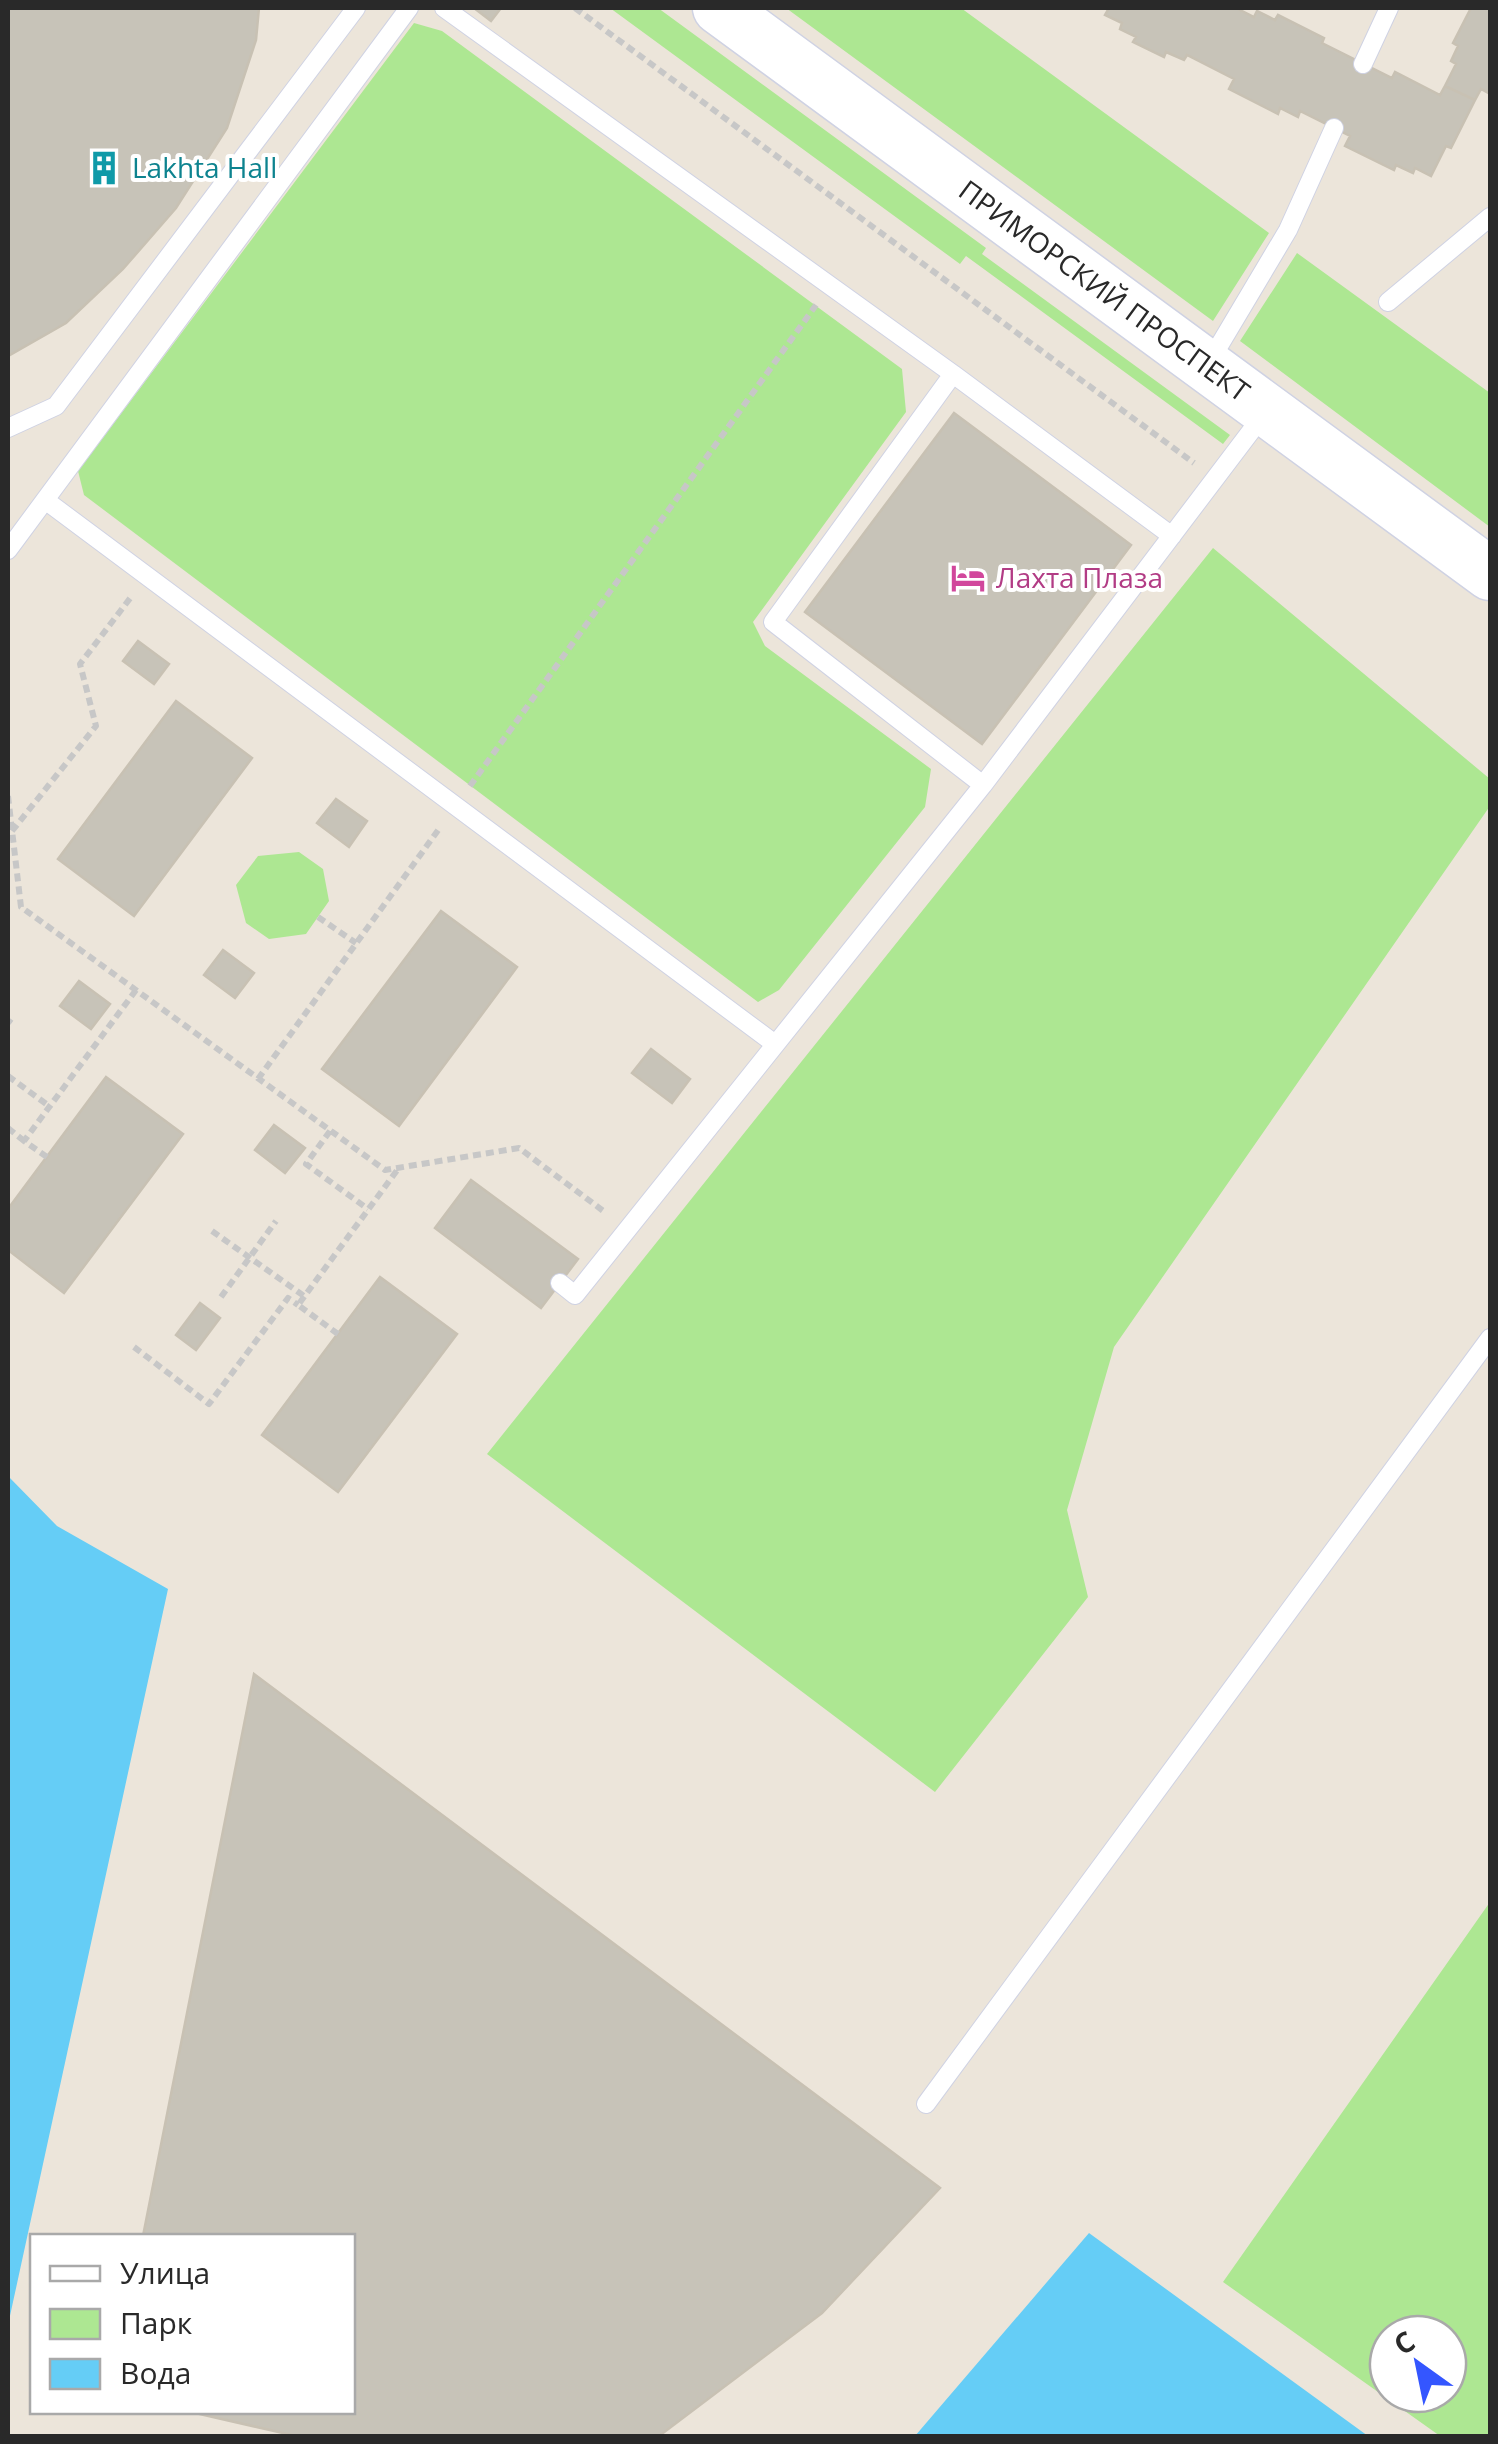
<svg xmlns="http://www.w3.org/2000/svg" width="1498" height="2444" font-family="'Open Sans',sans-serif">
<style>
.green{fill:#ade792;fill-rule:evenodd}
.water{fill:#65cdf6}
.building{fill:#c7c3b8;stroke:#c8c1b3;stroke-width:2.5}
.lines{fill:none;stroke-linecap:round;stroke-linejoin:round}
.lane-casing{stroke:#cfd2e3;stroke-width:20}
.secondary-casing{stroke:#cfd2e3;stroke-width:55}
.path{stroke:#c7c7c7;stroke-width:6;stroke-dasharray:8 5;stroke-linecap:butt}
.lane{stroke:#fff;stroke-width:18}
.secondary{stroke:#fff;stroke-width:52}
.labels{text-anchor:middle;stroke-width:8;stroke-linejoin:round;paint-order:stroke}
.culture-label{font-size:28px;fill:#0d838f;stroke:#fff;text-anchor:start}
.street-label{font-size:28px;fill:#292929;stroke:#fff}
.hotel-label{font-size:28px;fill:#b23c85;stroke:#fff;text-anchor:start}
</style>
<rect width="100%" height="100%" fill="#ece5da"/>
<path class="green" d="M610,8h48l328,240 -4,6 248,181 -7,9 -257,-188 -6,8z
M786,8h175l308,225 -56,88z
M414,23l28,8 460,338 4,43 -153,210 12,24 166,123 -6,38 -146,183 -21,12 -674,-507 -6,-24z
M1297,253l193,140v134l-250,-186z
M1213,548l277,231v27l-376,541 -47,163 21,87 -153,195 -448,-338z
M299,852l24,17 6,32 -23,33 -37,5 -23,-16 -10,-38 22,-29z
M1490,1902v534h-50l-217,-154zM1448,2334v60h-60v-60z"/>
<path class="water" d="M8,1476l49,50 111,63 -160,736z
M1089,2233l279,203h-453z"/>
<path class="building" d="M8,8h251l-3,32 -29,88 -51,80 -53,61 -57,54 -58,33z
M474,8h27l-10,13z
M1109,8h127l18,9 3,-6 18,9 3,-5 46,23 -2,5 70,35 3,-6 45,23 5,-9 30,14 -24,48 -5,-2 -15,30 -16,-8 -2,5 -17,-8 -2,5 -49,-24 5,-10 -50,-25 -2,6 -18,-9 -2,6 -49,-25 5,-10 -47,-24 -3,5 -18,-8 -2,5 -31,-15 3,-5 -16,-8 2,-6 -17,-8z
M1471,8h19v86l-9,-5 -6,11 -30,-14 11,-22 -5,-3 7,-15 -5,-3z
M954,413l177,132 -149,199 -177,-132z
M138,641l31,23 -15,20 -31,-23z
M176,701l76,57 -118,158 -76,-57z
M336,799l31,22 -18,26 -32,-24z
M441,911l76,56 -118,159 -77,-57z
M223,950l31,23 -19,25 -31,-23z
M79,981l31,23 -19,25 -31,-23z
M651,1049l39,30 -18,24 -40,-30z
M106,1077l77,57 -119,159 -56,-43v-41z
M274,1125l31,23 -20,25 -30,-23z
M471,1180l107,79 -37,49 -106,-80z
M380,1277l77,57 -119,158 -76,-57z
M200,1303l20,15 -24,32 -20,-15z
M254,1674l686,514 -118,125 -163,123h-363l-105,-24h161v-176h-209z"/>
<g class="lines">
<g class="lane-casing">
<path id="lane" d="M444,8l509,366
M1363,64l26,-56
M1388,302l102,-85
M1210,361l78,-131 46,-102
M8,428l48,-22 300,-398
M45,500l730,544
M1172,536l-219,-162 -180,248 210,163 281,-371
M8,550l401,-542
M560,1283l15,12 408,-510
M926,2104l564,-766"/>
</g>
<g class="secondary-casing">
<g id="secondary">
<path id="s1" d="M719,8l771,566"/>
</g>
</g>
<path class="path" d="M575,8l619,455
M470,786l346,-481
M8,796l13,111 364,263 134,-22 87,65
M12,831l84,-105 -16,-62 51,-67
M318,917l38,26
M8,1023l3,-4
M8,1076l41,30
M258,1079l181,-250
M8,1128l16,13
M330,1131l-24,33 62,45
M47,1157l-23,-16 112,-151
M212,1231l92,65
M221,1297l55,-76
M338,1334l-40,-29 100,-136
M134,1347l75,57 79,-106 10,7"/>
<use href="#lane" class="lane"/>
<use href="#secondary" class="secondary"/>
</g>
<defs>
<g id="building-bare" transform="scale(2.7)"><path d="M-4-6H4V6H1V3H-1V6H-4ZM-2.5-4.3h1.7v1.8h-1.7ZM.8-4.3h1.7v1.8H.8ZM-2.5-1h1.7V.8h-1.7ZM.8-1h1.7V.8H.8Z" fill="#0f9aa8" stroke="#fff" stroke-width="2.5" paint-order="stroke"/></g>
<g id="hotel-bare" transform="scale(2.7)"><path d="M-6-4.5h1.5V1H6V5H4.5V3h-9V5H-6ZM-4 0a1.8 1.8 0 1 1 3.6 0ZM.5 0V-2.5h3Q6-2.5 6 0Z" fill="#d1479c" stroke="#fff" stroke-width="2.5" paint-order="stroke"/></g>
</defs>
<g fill-rule="evenodd">
<use href="#building-bare" x="104" y="168"/>
<use href="#hotel-bare" x="968" y="578"/>
</g>
<g class="labels">
<g class="culture-label">
<text x="132" y="178">Lakhta Hall</text>
</g>
<g class="street-label">
<text dy="10" stroke="none"><textPath href="#s1" startOffset="478">ПРИМОРСКИЙ ПРОСПЕКТ</textPath></text>
</g>
<g class="hotel-label">
<text x="996" y="588">Лахта Плаза</text>
</g>
</g>
<rect width="1498" height="2444" fill="none" stroke="#292929" stroke-width="20"/>
<rect x="30" y="2234" width="325" height="180" fill="#ffffff" stroke="#a9a9a9" stroke-width="2.5"/>
<rect x="50" y="2266" width="50" height="15" fill="#ffffff" stroke="#a9a9a9" stroke-width="2.5"/>
<text x="120" y="2284" font-size="30" fill="#292929">Улица</text>
<rect x="50" y="2309" width="50" height="30" fill="#ade792" stroke="#a9a9a9" stroke-width="2.5"/>
<text x="120" y="2334" font-size="30" fill="#292929">Парк</text>
<rect x="50" y="2359" width="50" height="30" fill="#65cdf6" stroke="#a9a9a9" stroke-width="2.5"/>
<text x="120" y="2384" font-size="30" fill="#292929">Вода</text>
<g transform="translate(1418 2364) rotate(327)"><circle r="48" fill="#ffffff" stroke="#a9a9a9" stroke-width="2.5"/>
<path d="M0-8L18 38L0 25L-18 38Z" fill="#3456ff"/>
<text y="-15" font-size="28" font-weight="bold" text-anchor="middle" fill="#292929">С</text>
</g>
</svg>
